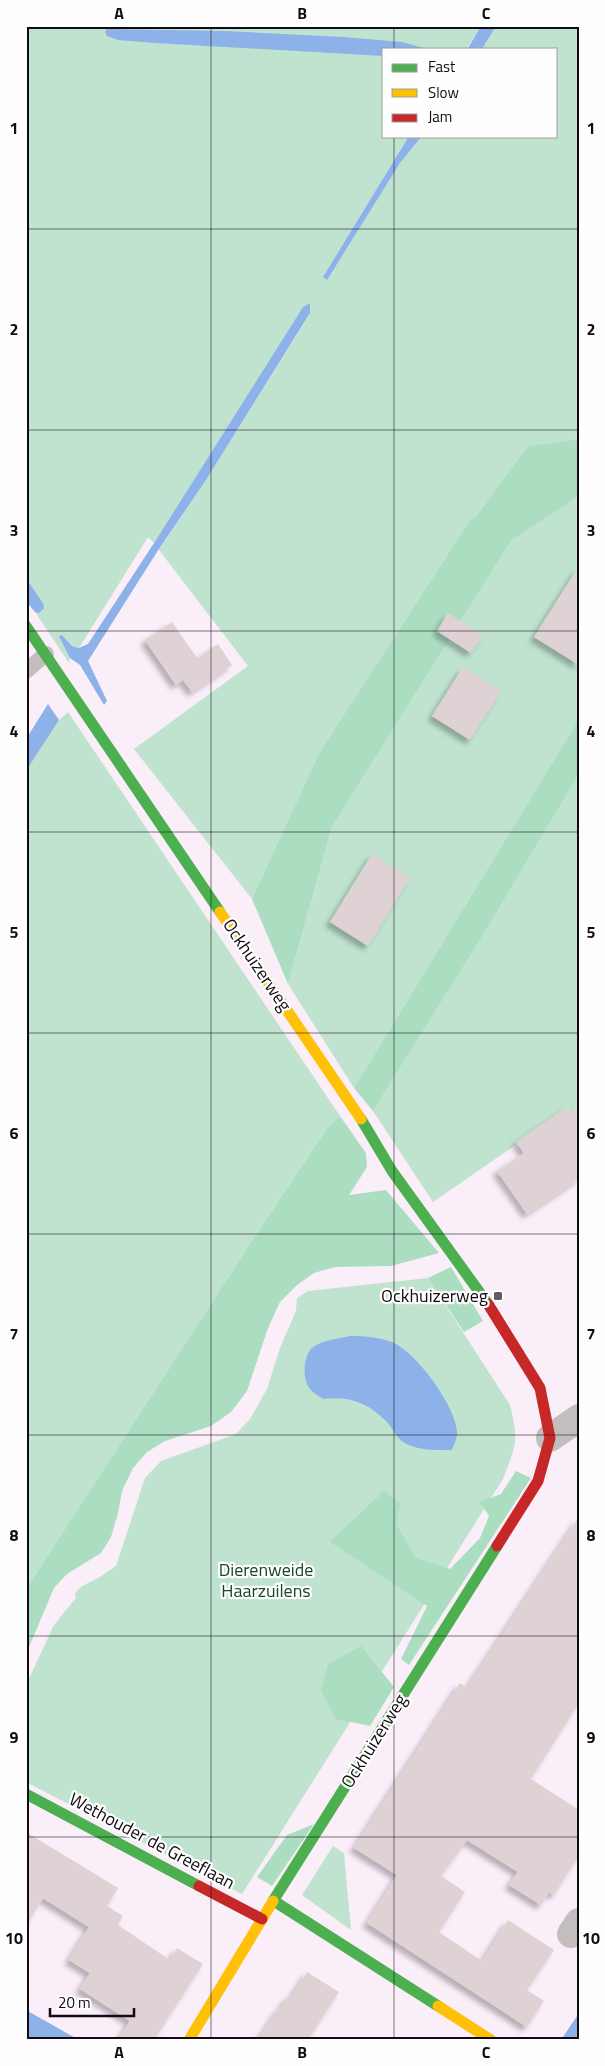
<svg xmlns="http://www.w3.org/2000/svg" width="605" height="2066" font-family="'Titillium Web',sans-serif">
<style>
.green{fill:#bfe3ce}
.forest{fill:#abdec1}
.water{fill:#8db1e9}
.building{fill:#ded2d5;filter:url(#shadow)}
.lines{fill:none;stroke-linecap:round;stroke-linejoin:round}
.lane{stroke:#c3bdbd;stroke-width:16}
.street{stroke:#c3bdbd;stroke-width:28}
.fast{stroke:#4caf50;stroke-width:11}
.slow{stroke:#ffc107;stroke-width:11}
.jam{stroke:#c62828;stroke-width:11}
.grid{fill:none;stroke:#130b13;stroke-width:1;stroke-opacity:0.55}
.poi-dot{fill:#645a63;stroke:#fefefe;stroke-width:2}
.labels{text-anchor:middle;stroke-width:4.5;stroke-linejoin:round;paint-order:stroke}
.street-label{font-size:18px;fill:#130b13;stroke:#fefefe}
.poi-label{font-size:18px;fill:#130b13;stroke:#fefefe;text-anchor:end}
.park-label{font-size:18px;fill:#19432c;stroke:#fefefe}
.neatline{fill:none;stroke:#130b13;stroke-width:2}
.grid-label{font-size:16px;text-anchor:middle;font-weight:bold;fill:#130b13}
</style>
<defs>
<filter id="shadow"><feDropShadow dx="-4.5" dy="4.5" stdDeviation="2.5" flood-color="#0004"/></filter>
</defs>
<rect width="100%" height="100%" fill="#faeef8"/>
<path class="green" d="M26,26h455l-14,22 -83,1v87h25l-86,141 77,-114 22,-27h134v-87h-74l14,-23h83v413l-51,7 -53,72 -5,2 -151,233 -67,146 -118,-150 114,-83 -89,-116 47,-70 104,-166v-11l-7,4 -149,236 -6,-6 -69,111 -7,-2 -10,-11 -2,1 10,22 -1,5 -34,-51 4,1 4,-10 -17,-25z
M579,496v223l-225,369 -66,-104 44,-157 179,-286z
M68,712l272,404 -12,11 -82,123 -220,339v-818l33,-51z
M579,774v389l-62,-19 -84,58 -60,-91 112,-179z
M428,1278l82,127c9,35 6,41 -7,74l-261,415 -216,-112v-97l28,-60 22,-27 -1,-5 7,-7 18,-9 16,-11 29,-88 16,-17 75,-27 14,-15 17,-30 13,-41 16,-37 1,-13 11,-7z
M333,1846l11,7 7,77 -49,-35z"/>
<path class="forest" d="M579,439v57l-68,45 -179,286 -44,157 -36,-85 67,-146 151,-233 5,-2 53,-72z
M579,719v55l-94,158 -112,179 -19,-23z
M340,1116l26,37 1,14 -18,28 37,-5 53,63 -48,13 -56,1 -21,6 -17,12 -17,17 -12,26 -21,63 -16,21 -20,14 -46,15 -18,11 -14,16 -11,23 -4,22 -7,24 -10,16 -34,21 -13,14 -28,66v-65l220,-339 82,-123z
M451,1267l32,54 -19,11 -36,-54z
M516,1471l15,7 -122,187 -8,-6 26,-53 -97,-64 54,-51 16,13 -4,20 20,34 34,11 30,-31 9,-22 -9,-14 21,-8z
M361,1646l33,41 -24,39 -34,-7 -15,-28 7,-27z
M314,1824l-42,62 -15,-9 30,-42z"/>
<path class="water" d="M481,26h15l-14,23h-21l7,-1z
M107,29l119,2 117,6 59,5 21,6 -39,1v7l-229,-13 -37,-3 -11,-4 -2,-4z
M409,136h13l-22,27 -73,117 -4,-3z
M310,303v10l-104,167 -49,72 -69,109 19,40 -3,4 -24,-40 -10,-7 -11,-22 3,-1 10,11 7,2 9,-4 66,-101 149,-236z
M26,578l17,25 1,5 -5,5 -4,-1 -9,-11z
M48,704l11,16 -33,51v-32z
M350,1336c14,0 28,1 42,6 24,10 63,63 65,89 1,6 -3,13 -5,19 -15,0 -35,1 -49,-8 -7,-5 -11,-15 -17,-21 -19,-19 -37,-25 -63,-22 -4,-3 -10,-6 -13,-10 -8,-10 -7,-32 2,-41 9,-8 26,-9 38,-12z
M26,2010l53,30h-53z
M579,2013v21l-4,6h-14z"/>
<path class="building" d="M579,566v99l-45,-28z
M448,613l35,22 -12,18 -34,-22z
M172,622l25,36 21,-14 14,21 -40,27 -9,-12 -7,5 -31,-45z
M463,667l38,24 -31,49 -38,-24z
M372,854l38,24 -42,68 -38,-24z
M579,1105v74l-52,35 -30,-43 27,-18 -8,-11 51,-35 3,5z
M579,1517v186l-48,76 48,31v46l-25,39 -5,-3 -8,13 -32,-20 9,-13 -51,-32 -26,36 24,16 -26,40 43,29 26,-41 46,30 -27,40 17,11 -17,26 -160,-104 30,-48 -43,-27 106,-165 7,5z
M26,1832l92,56 -11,18 16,10 -5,9 52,35 7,-12 26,16 -49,76h-36l12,-19 -50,-32 10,-16 -21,-13 20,-33 -46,-29 -17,28z
M307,1972l32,20 -31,48h-50l21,-32 1,1 9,-14 2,2z"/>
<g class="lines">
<path class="lane" d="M26,671l20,-17"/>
<path class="street" d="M550,1438l29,-20
M571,1934l8,-12"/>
<path class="fast" d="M26,626l194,286
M361,1119l31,52 96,133
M26,1794l173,92
M273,1901l224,-355
M274,1901l164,105"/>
<path class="slow" d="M220,912l141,207
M438,2006l53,34
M189,2040l84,-139"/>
<path class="jam" d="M488,1304l52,84 10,50 -12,43 -41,65
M199,1886l63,33"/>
</g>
<path class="grid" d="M211,26v2014M394,26v23M394,136v1904M26,229h553M26,430h553M26,631h553M26,832h553M26,1033h553M26,1234h553M26,1435h553M26,1636h553M26,1837h553"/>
<rect class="poi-dot" x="493" y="1291" width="10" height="10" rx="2.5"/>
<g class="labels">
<g class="street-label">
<text transform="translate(257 965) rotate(56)" y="6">Ockhuizerweg</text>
<text transform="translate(374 1741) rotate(-58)" y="6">Ockhuizerweg</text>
<text transform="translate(152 1841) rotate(28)" y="6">Wethouder de Greeflaan</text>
</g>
<g class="poi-label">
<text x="488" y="1302">Ockhuizerweg</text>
</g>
<g class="park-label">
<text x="266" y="1576">Dierenweide<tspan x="266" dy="21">Haarzuilens</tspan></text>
</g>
</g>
<rect width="605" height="2066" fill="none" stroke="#fefefe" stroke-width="55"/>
<rect x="382" y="48" width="175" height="90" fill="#fefefe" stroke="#a09da0"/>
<rect x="392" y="64" width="25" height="8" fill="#4caf50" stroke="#a09da0"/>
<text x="428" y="72" font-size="15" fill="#130b13">Fast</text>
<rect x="392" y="89" width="25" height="8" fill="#ffc107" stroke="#a09da0"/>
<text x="428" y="98" font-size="15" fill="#130b13">Slow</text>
<rect x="392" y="114" width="25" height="8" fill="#c62828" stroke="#a09da0"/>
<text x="428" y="122" font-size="15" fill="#130b13">Jam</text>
<path d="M50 2008v8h84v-8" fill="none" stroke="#130b13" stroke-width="2.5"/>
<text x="58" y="2008" font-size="15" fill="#130b13" stroke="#fefefe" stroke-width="4" paint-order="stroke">20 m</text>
<rect x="28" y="28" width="550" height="2010" class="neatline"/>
<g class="grid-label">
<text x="119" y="19">A</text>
<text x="302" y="19">B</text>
<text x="486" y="19">C</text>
<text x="14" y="134">1</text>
<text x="591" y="134">1</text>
<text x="14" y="335">2</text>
<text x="591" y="335">2</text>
<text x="14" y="536">3</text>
<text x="591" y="536">3</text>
<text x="14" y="737">4</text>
<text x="591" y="737">4</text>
<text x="14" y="938">5</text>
<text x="591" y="938">5</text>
<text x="14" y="1139">6</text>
<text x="591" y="1139">6</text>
<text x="14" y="1340">7</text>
<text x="591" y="1340">7</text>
<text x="14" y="1541">8</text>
<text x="591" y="1541">8</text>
<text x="14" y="1743">9</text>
<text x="591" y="1743">9</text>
<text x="14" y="1944">10</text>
<text x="591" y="1944">10</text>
<text x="119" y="2058">A</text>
<text x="302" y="2058">B</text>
<text x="486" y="2058">C</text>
</g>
</svg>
